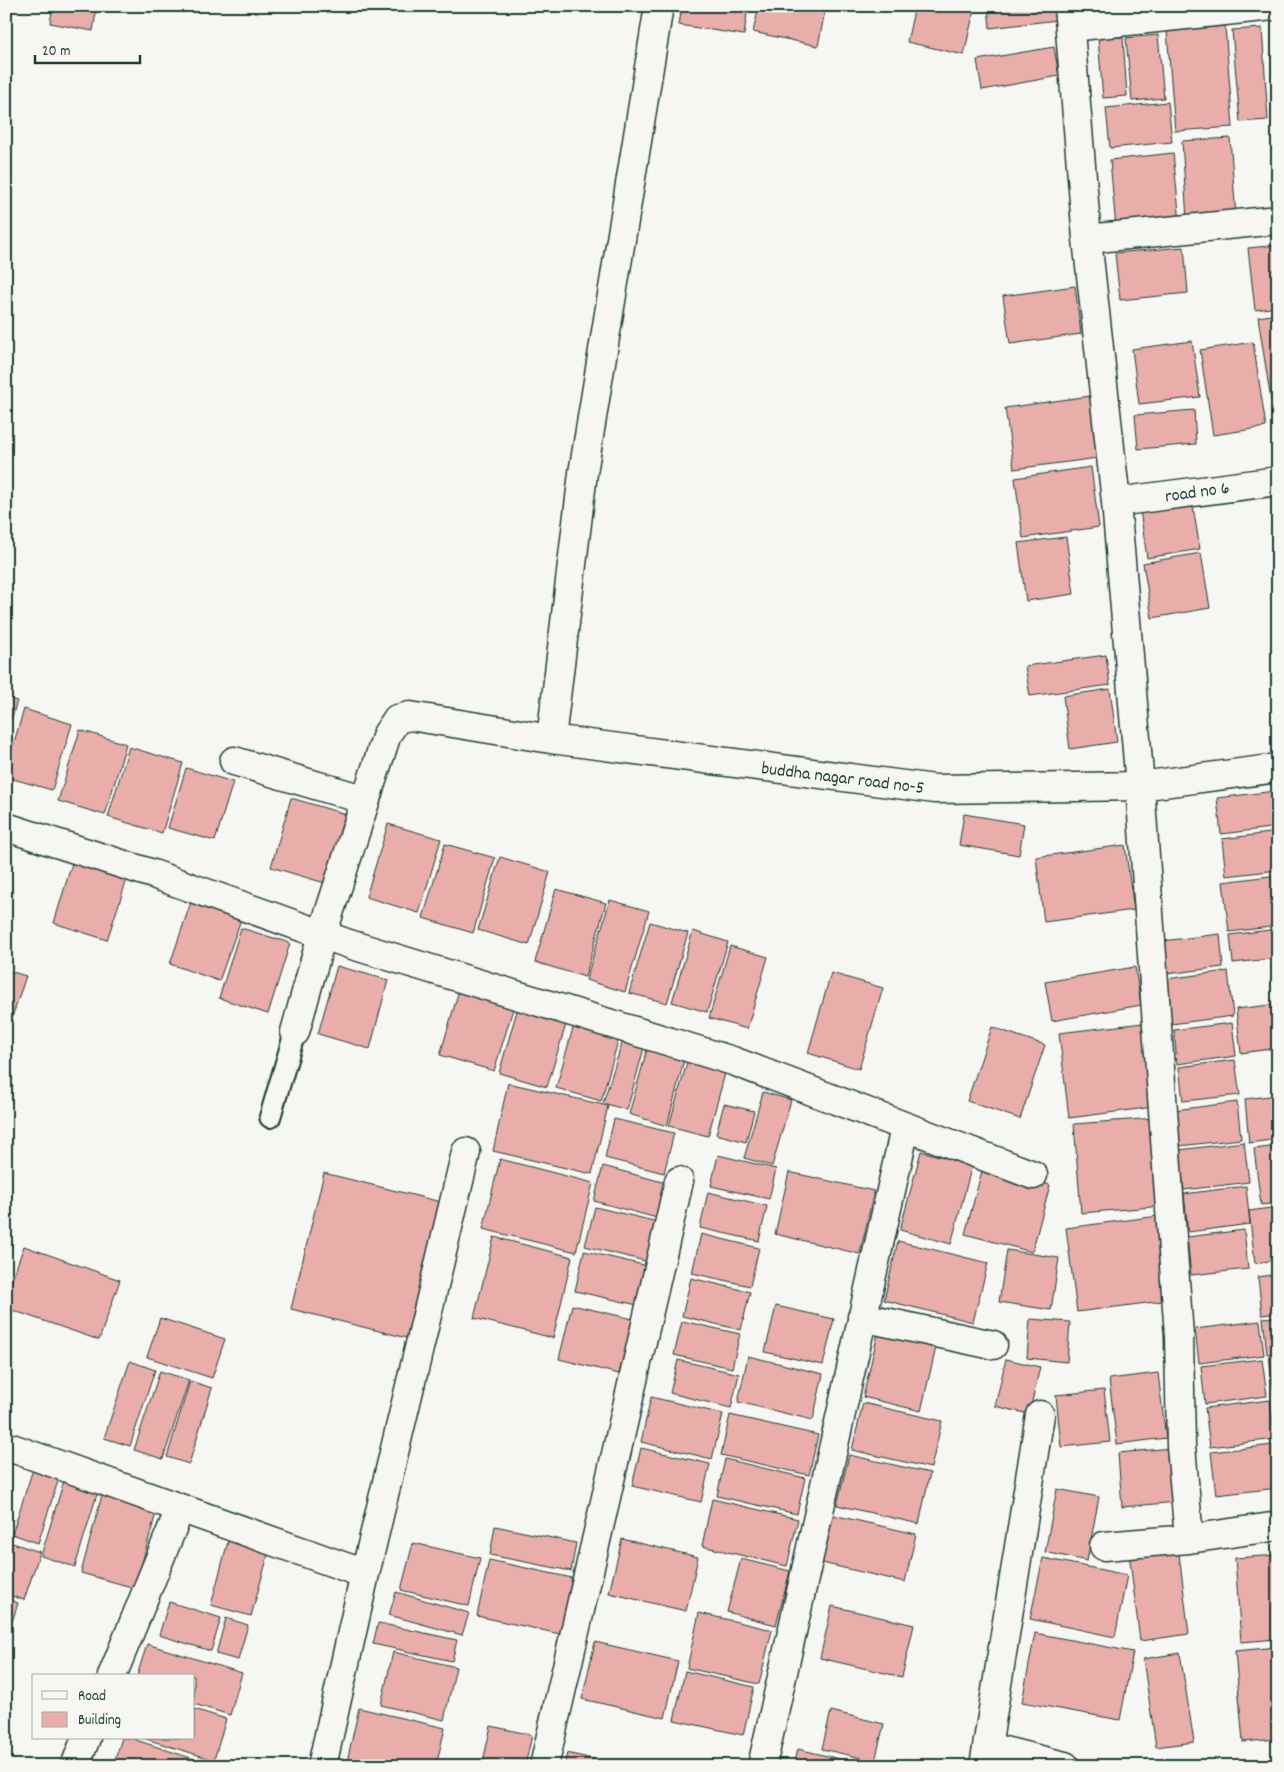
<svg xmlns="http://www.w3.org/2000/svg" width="1284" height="1772" font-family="Dekko,sans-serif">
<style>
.building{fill:#e9aeaa;stroke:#1f3d34}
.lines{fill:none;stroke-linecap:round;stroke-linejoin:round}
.lane-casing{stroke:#1f3d34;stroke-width:24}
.street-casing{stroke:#1f3d34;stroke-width:31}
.lane{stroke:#f6f6f2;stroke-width:20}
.street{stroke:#f6f6f2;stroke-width:28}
.labels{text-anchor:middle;stroke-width:4;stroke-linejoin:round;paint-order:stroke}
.street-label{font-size:18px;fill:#1f3d34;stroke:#f6f6f2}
</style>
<rect width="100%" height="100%" fill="#f6f6f2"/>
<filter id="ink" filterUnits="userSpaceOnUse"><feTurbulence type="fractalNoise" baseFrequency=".02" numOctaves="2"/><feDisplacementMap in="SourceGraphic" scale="10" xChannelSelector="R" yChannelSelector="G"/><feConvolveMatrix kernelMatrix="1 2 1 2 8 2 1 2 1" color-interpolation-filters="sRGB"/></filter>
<g filter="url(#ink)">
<path class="building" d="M53,6h44l-4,25 -43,-8z
M682,6h66l-4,29 -65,-10z
M759,6h67l-8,40 -65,-14z
M915,6h60l-11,49 -57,-13z
M988,6h68l1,14 -67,8z
M1225,26l8,101 -58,4 -8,-100z
M1262,28l6,92 -28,2 -8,-92z
M1158,35l6,63 -32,3 -6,-63z
M1123,37l4,59 -24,2 -5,-60z
M1054,47l5,29 -77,14 -5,-30z
M1168,102l4,40 -62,6 -4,-40z
M1230,138l6,78 -49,4 -5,-79z
M1173,153l7,69 -64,6 -6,-68z
M1278,245v62l-23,3 -7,-62z
M1184,247l4,46 -68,7 -5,-47z
M1075,286l6,48 -71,10 -7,-48z
M1278,314v105l-4,1 -16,-103z
M1192,341l8,56 -61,7 -7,-55z
M1253,342l13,85 -53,8 -13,-85z
M1090,396l8,62 -84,11 -9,-61z
M1194,410l2,34 -58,5 -3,-34z
M1091,467l8,60 -76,11 -8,-60z
M1191,495l9,54 -53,9 -8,-55z
M1066,537l8,57 -48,7 -8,-58z
M1201,553l9,55 -58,10 -9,-55z
M1106,655l4,30 -80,11 -5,-30z
M1110,689l7,53 -47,7 -7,-53z
M6,698l11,3 -11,36z
M24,709l48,15 -20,66 -46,-13v-8z
M80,730l46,14 -21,71 -47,-14z
M129,747l54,16 -21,70 -54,-16z
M186,768l47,14 -18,59 -47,-13z
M1275,791l3,36 -57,7 -4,-36z
M291,798l54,16 -20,69 -54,-16z
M964,814l60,10 -5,31 -60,-10z
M388,824l53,15 -22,74 -53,-16z
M1278,832v38l-52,6 -4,-37z
M445,844l50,14 -22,75 -50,-15z
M1125,845l9,65 -90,12 -8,-65z
M75,853l55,17 -23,70 -53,-17z
M500,857l50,15 -21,73 -51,-15z
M1278,875v51l-49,6 -6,-50z
M556,889l50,14 -21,74 -50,-15z
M193,896l50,18 -24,67 -49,-17z
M610,900l39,11 -24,81 -39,-12z
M650,922l38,11 -21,70 -38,-10z
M241,928l49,15 -22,71 -49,-16z
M1278,929v29l-45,5 -3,-28z
M693,931l35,11 -21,70 -35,-10z
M1220,934l3,33 -57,7 -3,-33z
M730,946l38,11 -21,72 -38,-11z
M337,966l51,14 -18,69 -52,-15z
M1135,967l6,38 -89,16 -7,-39z
M6,970l20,6 -19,56h-1z
M1228,971l5,45 -62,8 -5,-45z
M831,973l52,15 -24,81 -51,-16z
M462,980l55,16 -23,75 -54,-16z
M521,997l49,14 -23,76 -48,-14z
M1278,1004v44l-37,5 -5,-44z
M577,1014l45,13 -21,74 -45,-13z
M1143,1023l11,84 -85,11 -10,-85z
M1232,1023l4,33 -59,8 -3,-34z
M992,1027l53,18 -25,74 -53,-18z
M624,1037l21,7 -18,66 -24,-7z
M648,1046l37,10 -18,70 -38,-12z
M689,1055l38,11 -19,70 -39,-10z
M1235,1060l5,35 -57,6 -4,-34z
M508,1083l100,23 -16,68 -99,-23z
M763,1092l28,8 -19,66 -28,-8z
M1278,1095v44l-29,4 -4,-44z
M1237,1102l4,37 -62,7 -4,-36z
M724,1104l30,7 -8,31 -30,-8z
M1156,1118l7,88 -82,7 -7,-89z
M614,1119l60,14 -10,40 -59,-15z
M1244,1142l5,40 -65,8 -5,-40z
M1278,1146v57l-17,2 -7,-56z
M921,1151l51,14 -21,79 -51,-14z
M718,1155l58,14 -7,30 -58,-13z
M500,1159l93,24 -17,69 -93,-23z
M603,1166l63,17 -9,35 -63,-17z
M983,1167l67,18 -18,67 -67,-18z
M789,1172l85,19 -14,63 -85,-20z
M324,1173l121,30 -34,136 -120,-30z
M1246,1186l4,38 -62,8 -4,-38z
M708,1192l59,14 -8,35 -59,-13z
M595,1207l63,15 -9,40 -64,-16z
M1278,1207v53l-23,3 -6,-52z
M1159,1216l11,84 -93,12 -11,-84z
M1244,1230l4,39 -57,6 -4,-38z
M701,1234l58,14 -9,38 -58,-13z
M494,1237l78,20 -19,81 -79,-20z
M898,1241l90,22 -15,59 -89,-22z
M24,1246l96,34 -21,60 -93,-32v-12z
M1007,1250l52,8 -8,52 -52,-8z
M584,1251l68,16 -10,39 -67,-15z
M1278,1274v39l-16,2 -4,-38z
M691,1278l59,14 -9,38 -59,-14z
M572,1305l61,14 -14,55 -60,-15z
M776,1306l58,13 -11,46 -58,-13z
M1278,1317v36l-11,1 -4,-36z
M160,1318l65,21 -13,39 -65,-21z
M1030,1319l40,3 -3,40 -40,-4z
M682,1321l58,13 -8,34 -58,-13z
M1260,1321l4,34 -65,8 -4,-34z
M880,1325l58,14 -17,72 -58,-14z
M1278,1355v46h-3l-6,-45z
M748,1356l75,18 -10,46 -75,-18z
M1006,1359l34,8 -11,47 -34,-8z
M1262,1359l5,37 -62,8 -4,-38z
M678,1360l61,14 -8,34 -61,-15z
M130,1361l25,9 -25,76 -26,-8z
M160,1371l29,9 -26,79 -29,-9z
M1158,1373l8,65 -49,6 -8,-65z
M190,1381l22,7 -23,76 -22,-7z
M1104,1390l6,52 -49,5 -5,-52z
M651,1397l72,17 -11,45 -71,-17z
M1270,1400l5,39 -65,8 -5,-39z
M863,1403l79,18 -11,47 -79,-18z
M730,1415l88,20 -9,40 -88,-20z
M1273,1445l5,43 -62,7 -5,-43z
M641,1448l69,16 -9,38 -69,-16z
M1172,1448l5,54 -55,5 -4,-54z
M849,1455l81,18 -11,51 -82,-19z
M725,1459l80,19 -8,36 -80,-18z
M34,1466l26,9 -22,68 -26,-9z
M66,1474l34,10 -25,83 -34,-11z
M1057,1489l42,8 -12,64 -42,-9z
M103,1491l55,15 -23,82 -54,-15z
M712,1499l86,20 -11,47 -85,-20z
M833,1515l83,19 -11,48 -83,-19z
M495,1526l81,17 -5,28 -81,-16z
M231,1530l41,11 -21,75 -40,-11z
M622,1539l76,18 -12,54 -77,-18z
M6,1541l34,11 -16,48 -18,-6z
M413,1543l67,15 -11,48 -68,-16z
M1178,1546l11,88 -49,7 -11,-88z
M1278,1555v84l-37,3 -6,-84z
M1043,1558l84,17 -12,62 -85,-18z
M741,1559l49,12 -14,54 -49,-13z
M489,1560l83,18 -12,56 -83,-18z
M396,1592l73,21 -7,22 -73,-20z
M6,1599l12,4 -11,35 -1,-1z
M169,1602l52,16 -10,33 -52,-16z
M832,1606l82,19 -12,52 -82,-19z
M699,1613l73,17 -13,54 -72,-16z
M226,1618l22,7 -10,35 -22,-6z
M378,1623l79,17 -5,21 -79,-17z
M1035,1633l98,19 -13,68 -98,-18z
M595,1642l83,19 -13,57 -83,-19z
M6,1643l5,2 -5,14z
M147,1644l95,29 -12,42 -36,-11v-28h-57z
M1278,1647v92l-35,3 -8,-91z
M393,1652l63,15 -12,53 -63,-15z
M1180,1653l14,89 -38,5 -13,-88z
M685,1671l69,16 -11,48 -69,-15z
M359,1708l86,20 -9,38h-90z
M194,1709l32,10 -12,41 -71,-22h51z
M831,1711l53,13 -9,37 -53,-12z
M491,1726l41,9 -7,31h-43z
M122,1738h8l82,27 -99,1z
M798,1749l71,17h-75z
M567,1753l55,13h-58z"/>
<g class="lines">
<g class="lane-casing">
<path id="lane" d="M270,1117l25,-85"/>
</g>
<g class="street-casing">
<path id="street" d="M1068,6l19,233 29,263 24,284 39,550 2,110 8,93 -85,7
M1070,27l203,-21
M1087,239l191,-19
M1116,502l162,-21
M551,739l32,-266 76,-467
M234,761l132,39
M6,827l147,47 196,70 384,117 300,114
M295,1032l27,-97 65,-201 10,-15 13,-3 141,23 384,50 205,-3 138,-18
M862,1317l131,28
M6,1446l359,128
M1189,1539l89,-13
M112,1676l68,-167
M988,1747l77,19
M75,1766l11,-28
M322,1766l43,-192 101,-422
M544,1766l135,-585
M762,1766l143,-638
M984,1766l56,-351"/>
</g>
<use href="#lane" class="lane"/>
<use href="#street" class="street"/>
</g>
</g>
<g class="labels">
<g class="street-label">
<text transform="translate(1197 491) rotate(-8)" y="6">road no 6</text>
<text transform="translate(843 777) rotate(7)" y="6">buddha nagar road no-5</text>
</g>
</g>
<rect width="1284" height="1772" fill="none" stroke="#f6f6f2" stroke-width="25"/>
<rect x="12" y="12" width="1259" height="1747" fill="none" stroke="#1f3d34" stroke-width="2" filter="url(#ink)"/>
<rect x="32" y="1674" width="162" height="65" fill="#f6f6f2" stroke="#a0aca6"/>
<rect x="42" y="1691" width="25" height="8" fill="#f6f6f2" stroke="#a0aca6"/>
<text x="78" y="1700" font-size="15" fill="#1f3d34">Road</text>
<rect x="42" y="1712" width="25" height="15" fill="#e9aeaa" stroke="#a0aca6"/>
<text x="78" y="1724" font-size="15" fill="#1f3d34">Building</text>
<path d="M35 55v8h105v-8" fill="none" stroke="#1f3d34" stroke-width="2.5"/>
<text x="42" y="55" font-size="15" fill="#1f3d34" stroke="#f6f6f2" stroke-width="4" paint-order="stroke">20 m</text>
</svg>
